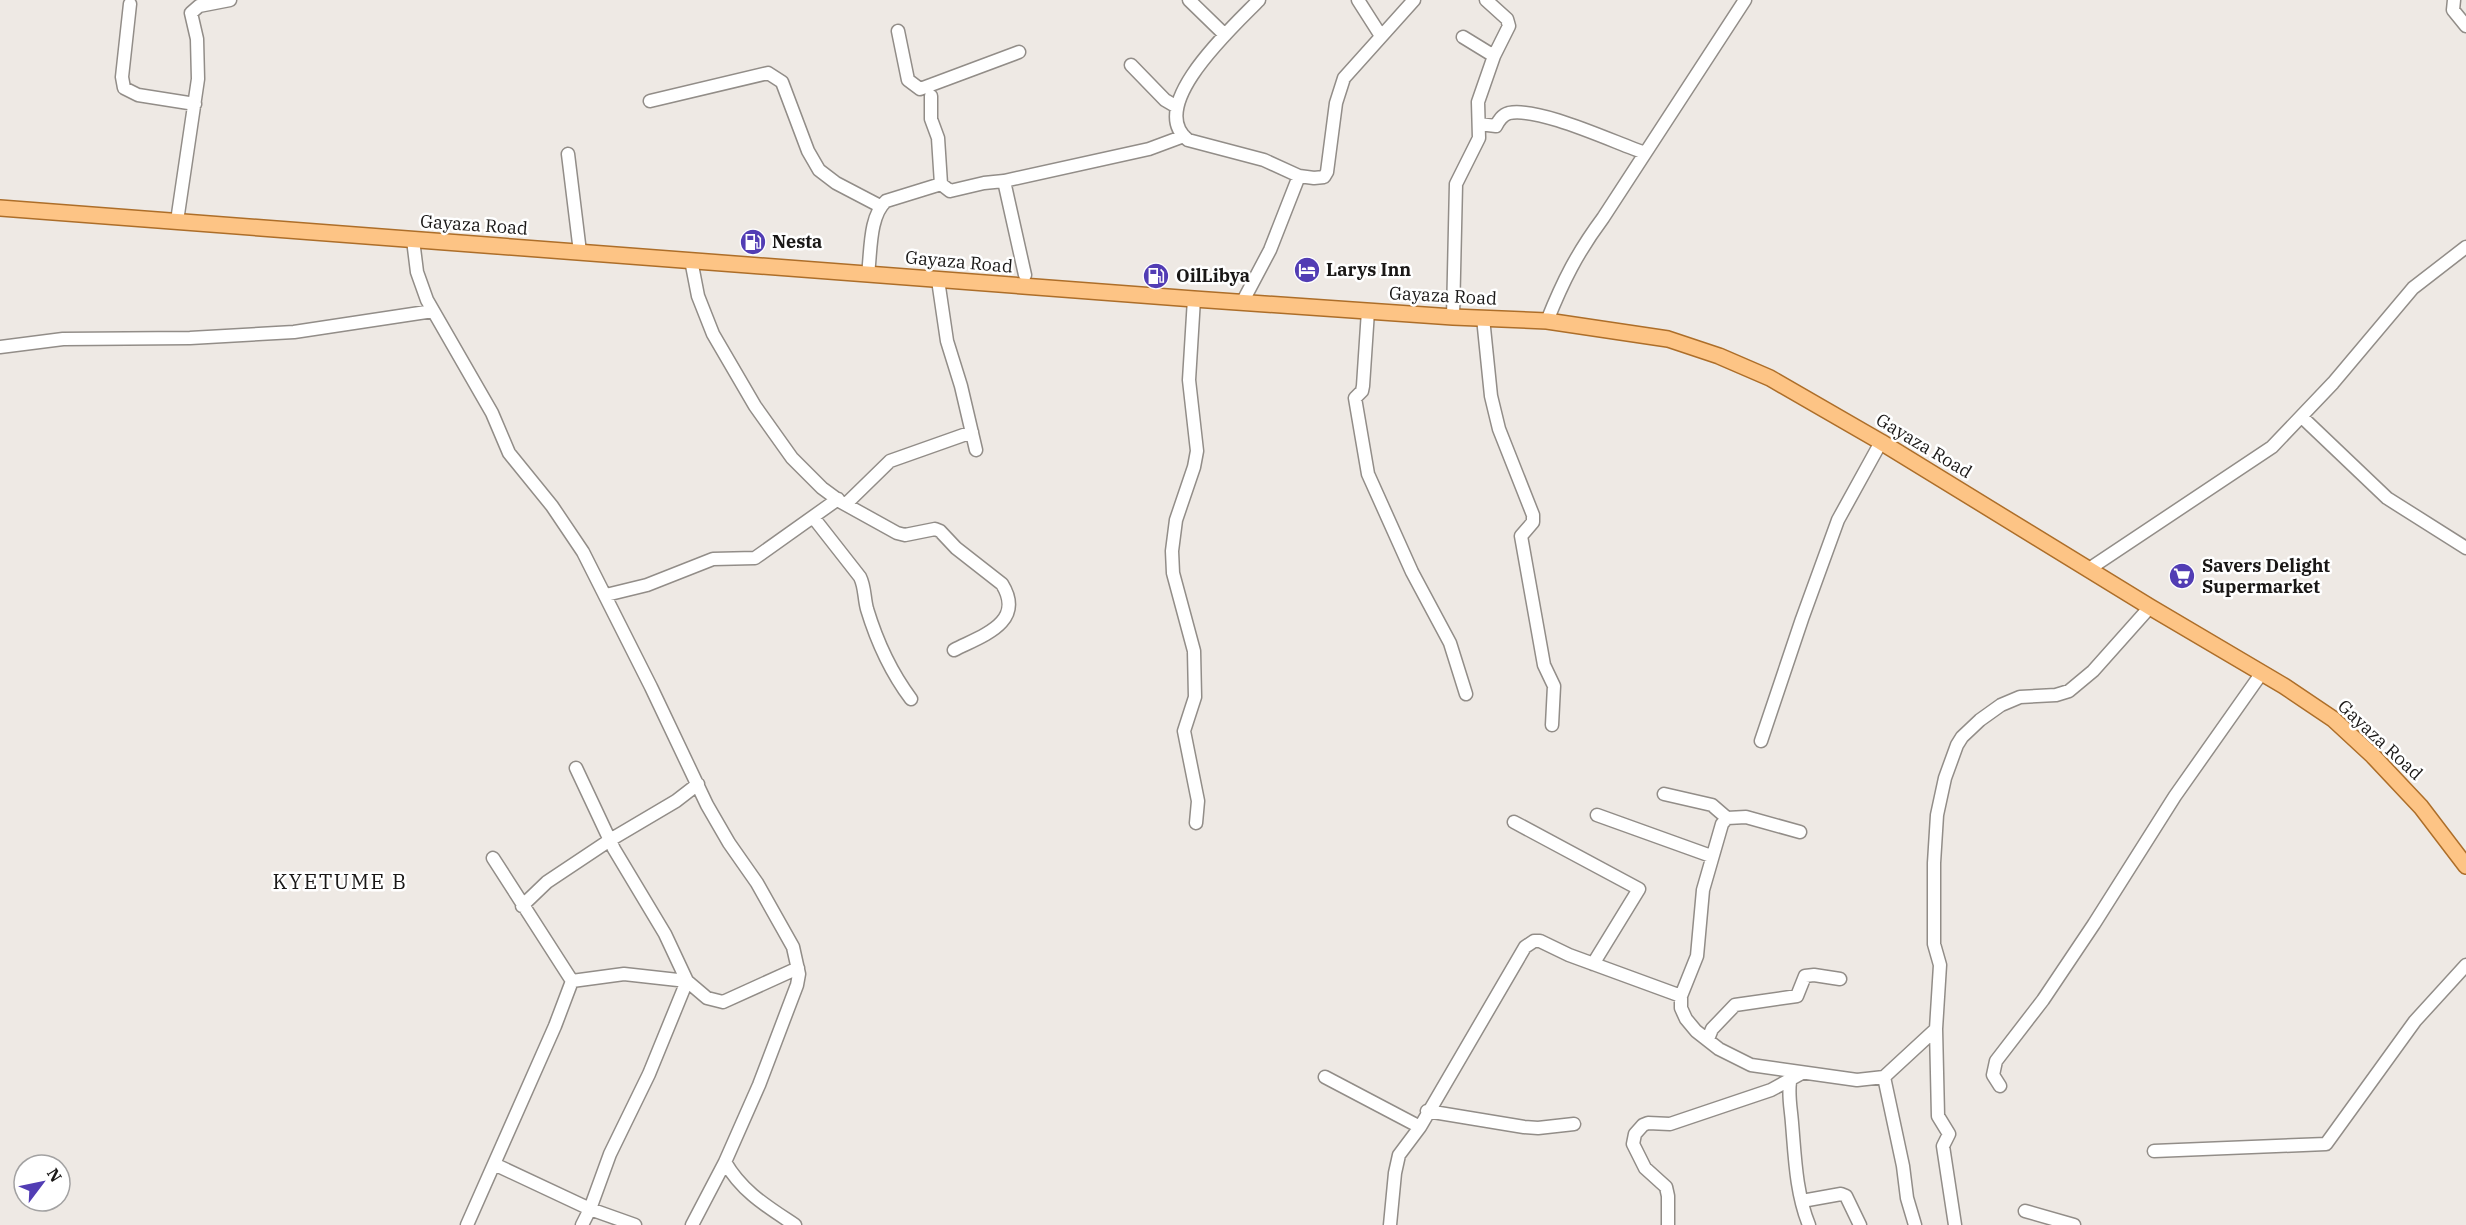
<svg xmlns="http://www.w3.org/2000/svg" width="2466" height="1225" font-family="'IBM Plex Serif',serif">
<style>
.lines{fill:none;stroke-linecap:round;stroke-linejoin:round}
.minor-casing{stroke:#928d88;stroke-width:15}
.major-casing{stroke:#ad6e29;stroke-width:18}
.minor{stroke:#fff;stroke-width:12}
.major{stroke:#fdc485;stroke-width:15}
.labels{text-anchor:middle;stroke-width:5;stroke-linejoin:round;paint-order:stroke}
.street-label{font-size:18px;fill:#191716;stroke:#fff}
.poi-label{font-size:18px;font-weight:bold;fill:#191716;stroke:#fff;text-anchor:start}
.quarter-label{font-size:21px;letter-spacing:1.5px;fill:#191716;stroke:#fff}
</style>
<rect width="100%" height="100%" fill="#eee9e4"/>
<g class="lines">
<g class="minor-casing">
<path id="minor" d="M1189,0l36,35
M1259,0c-23,24 -115,106 -71,140l76,20 35,16 15,2 10,-1 3,-5 9,-69 8,-25 70,-78
M1358,0l23,36
M2454,0l-1,10 13,16
M130,4l-8,73 2,11 14,7 57,9
M898,31l10,49 12,9 99,-37
M1463,37l31,19
M1131,65l34,35 12,7
M931,96v23l7,19 3,46
M650,101l118,-28 14,9 26,69 11,19 17,13 44,23
M1479,124l17,2c3,-6 6,-11 13,-13 31,-6 104,29 136,40
M568,154l12,98
M1004,181l21,94
M177,221l21,-142 -1,-40 -6,-26 8,-7 31,-6
M413,240l4,32 10,28 65,113 17,40 43,53 31,46 68,135 56,118 22,38 28,40 36,64 6,27 -2,11 -38,100 -34,77c17,30 43,45 70,63
M691,260l7,36 15,38 42,72 37,52 30,30 19,14 56,31 8,2 30,-6 5,2 16,17 46,36c24,39 -21,52 -48,66
M868,274c3,-22 1,-58 18,-73l55,-17 9,7 34,-8 20,-2 145,-32 35,-13
M938,280l9,61 14,45 15,64
M1194,299l-5,81 8,71 -3,16 -18,53 -4,31 1,22 21,78 1,46 -11,34 14,70 -2,22
M1243,301l27,-51 29,-74
M1368,311l-5,75 -1,5 -7,7 13,76 44,98 38,71 16,51
M1453,317l3,-133 23,-46 -1,-36 16,-46 15,-30 -2,-7 -21,-19
M1483,318l8,78 8,33 34,86v7l-12,14 23,129 10,21 -2,39
M1547,321c16,-40 30,-68 56,-103l142,-218
M0,347l63,-8 127,-1 104,-6 139,-21
M2303,418l84,80 79,50
M847,503l43,-42 82,-29
M813,517l47,60c5,10 4,21 7,32 10,33 23,62 44,90
M2089,569l183,-122 61,-64 80,-95 53,-41
M606,595l41,-10 66,-26 42,-1 83,-59
M1761,741l41,-122 36,-99 43,-78
M576,768l38,81 51,85 22,47 -38,93 -39,80 -20,55 -8,16
M1664,794l48,11 15,13
M1597,815l114,41
M1514,822l125,67 -46,75
M1800,832l-54,-15 -19,1 -5,6 -19,66 -6,66 -16,40v12l5,11 10,12 23,18 32,16 106,15 27,-3 52,-48
M522,906l25,-24 63,-42 66,-39 22,-17
M572,981l52,-7 63,7 20,17 16,4 75,-34
M1708,1039l4,-10 23,-24 62,-9 8,-20 9,-1 26,4
M1325,1077l95,50
M1884,1077l19,89 4,32 8,27
M1790,1082c-2,14 1,27 2,41 3,35 4,70 17,102
M2000,1086l-7,-11 3,-14 47,-61 51,-76 81,-128 86,-122
M1427,1111l97,16 14,1 36,-4
M2154,1151l172,-7 89,-123 51,-56
M494,1164l96,45 45,16
M1802,1201l39,-7 5,2 14,29
M2025,1211l49,14
M467,1225l88,-199 17,-45 -79,-123
M692,1225l33,-63
M1390,1225l5,-52 4,-18 21,-28 105,-180 9,-6h6l29,14 112,41
M1668,1225v-29l-2,-9 -21,-19 -12,-24 2,-10 8,-9 5,-2 22,1 101,-34 31,-17
M1955,1225l-12,-79 6,-12 -11,-18 -2,-87 4,-64 -6,-21v-81l3,-48 8,-37 12,-33 5,-8 18,-17 21,-15 19,-8 36,-2 13,-4 24,-20 57,-64"/>
</g>
<g class="major-casing">
<path id="major" d="M0,208l1194,91 259,18 94,4 121,18 51,17 51,22 111,64 269,165 134,79 49,33 40,37 48,51 45,59"/>
</g>
<use href="#minor" class="minor"/>
<use href="#major" class="major"/>
</g>
<defs>
<g id="fuel-disc" transform="scale(1.35)"><circle r="9.5" fill="#523db4" stroke="#fff"/><path d="M-5.5-6h7V0h2V4h1.3V-2.5L3-4.5l.8-.8L6-3V5H2.5V1h-1V6h-7ZM-4.2-4.7v3.2H.2V-4.7Z" fill="#fff"/></g>
<g id="hotel-disc" transform="scale(1.35)"><circle r="9.5" fill="#523db4" stroke="#fff"/><path d="M-6-4.5h1.5V1H6V5H4.5V3h-9V5H-6ZM-4 0a1.8 1.8 0 1 1 3.6 0ZM.5 0V-2.5h3Q6-2.5 6 0Z" fill="#fff"/></g>
<g id="supermarket-disc" transform="scale(1.35)"><circle r="9.5" fill="#523db4" stroke="#fff"/><path d="M-6-5.5h2.5l.6 2H6L4.5 2H-2.5L-4.4-4H-6ZM-1.5 3.2a1.3 1.3 0 1 0 .1 0ZM3 3.2a1.3 1.3 0 1 0 .1 0Z" fill="#fff"/></g>
</defs>
<g fill-rule="evenodd">
<use href="#fuel-disc" x="753" y="242"/>
<use href="#hotel-disc" x="1307" y="270"/>
<use href="#fuel-disc" x="1156" y="276"/>
<use href="#supermarket-disc" x="2182" y="576"/>
</g>
<g class="labels">
<g class="street-label">
<text transform="translate(474 225) rotate(4)" y="6">Gayaza Road</text>
<text transform="translate(959 262) rotate(5)" y="6">Gayaza Road</text>
<text transform="translate(1443 296) rotate(3)" y="6">Gayaza Road</text>
<text transform="translate(1924 446) rotate(31)" y="6">Gayaza Road</text>
<text transform="translate(2380 740) rotate(43)" y="6">Gayaza Road</text>
</g>
<g class="poi-label">
<text x="772" y="248">Nesta</text>
<text x="1326" y="276">Larys Inn</text>
<text x="1176" y="282">OilLibya</text>
<text x="2202" y="572">Savers Delight<tspan x="2202" dy="21">Supermarket</tspan></text>
</g>
<g class="quarter-label">
<text x="340" y="889">KYETUME B</text>
</g>
</g>
<g transform="translate(42 1183) rotate(58)"><circle r="28" fill="#ffffff" stroke="#a3a2a2" stroke-width="1.5"/>
<path d="M0-4.5L10 22L0 15L-10 22Z" fill="#523db4"/>
<text y="-9" font-size="16" font-weight="bold" text-anchor="middle" fill="#191716">N</text>
</g>
</svg>
